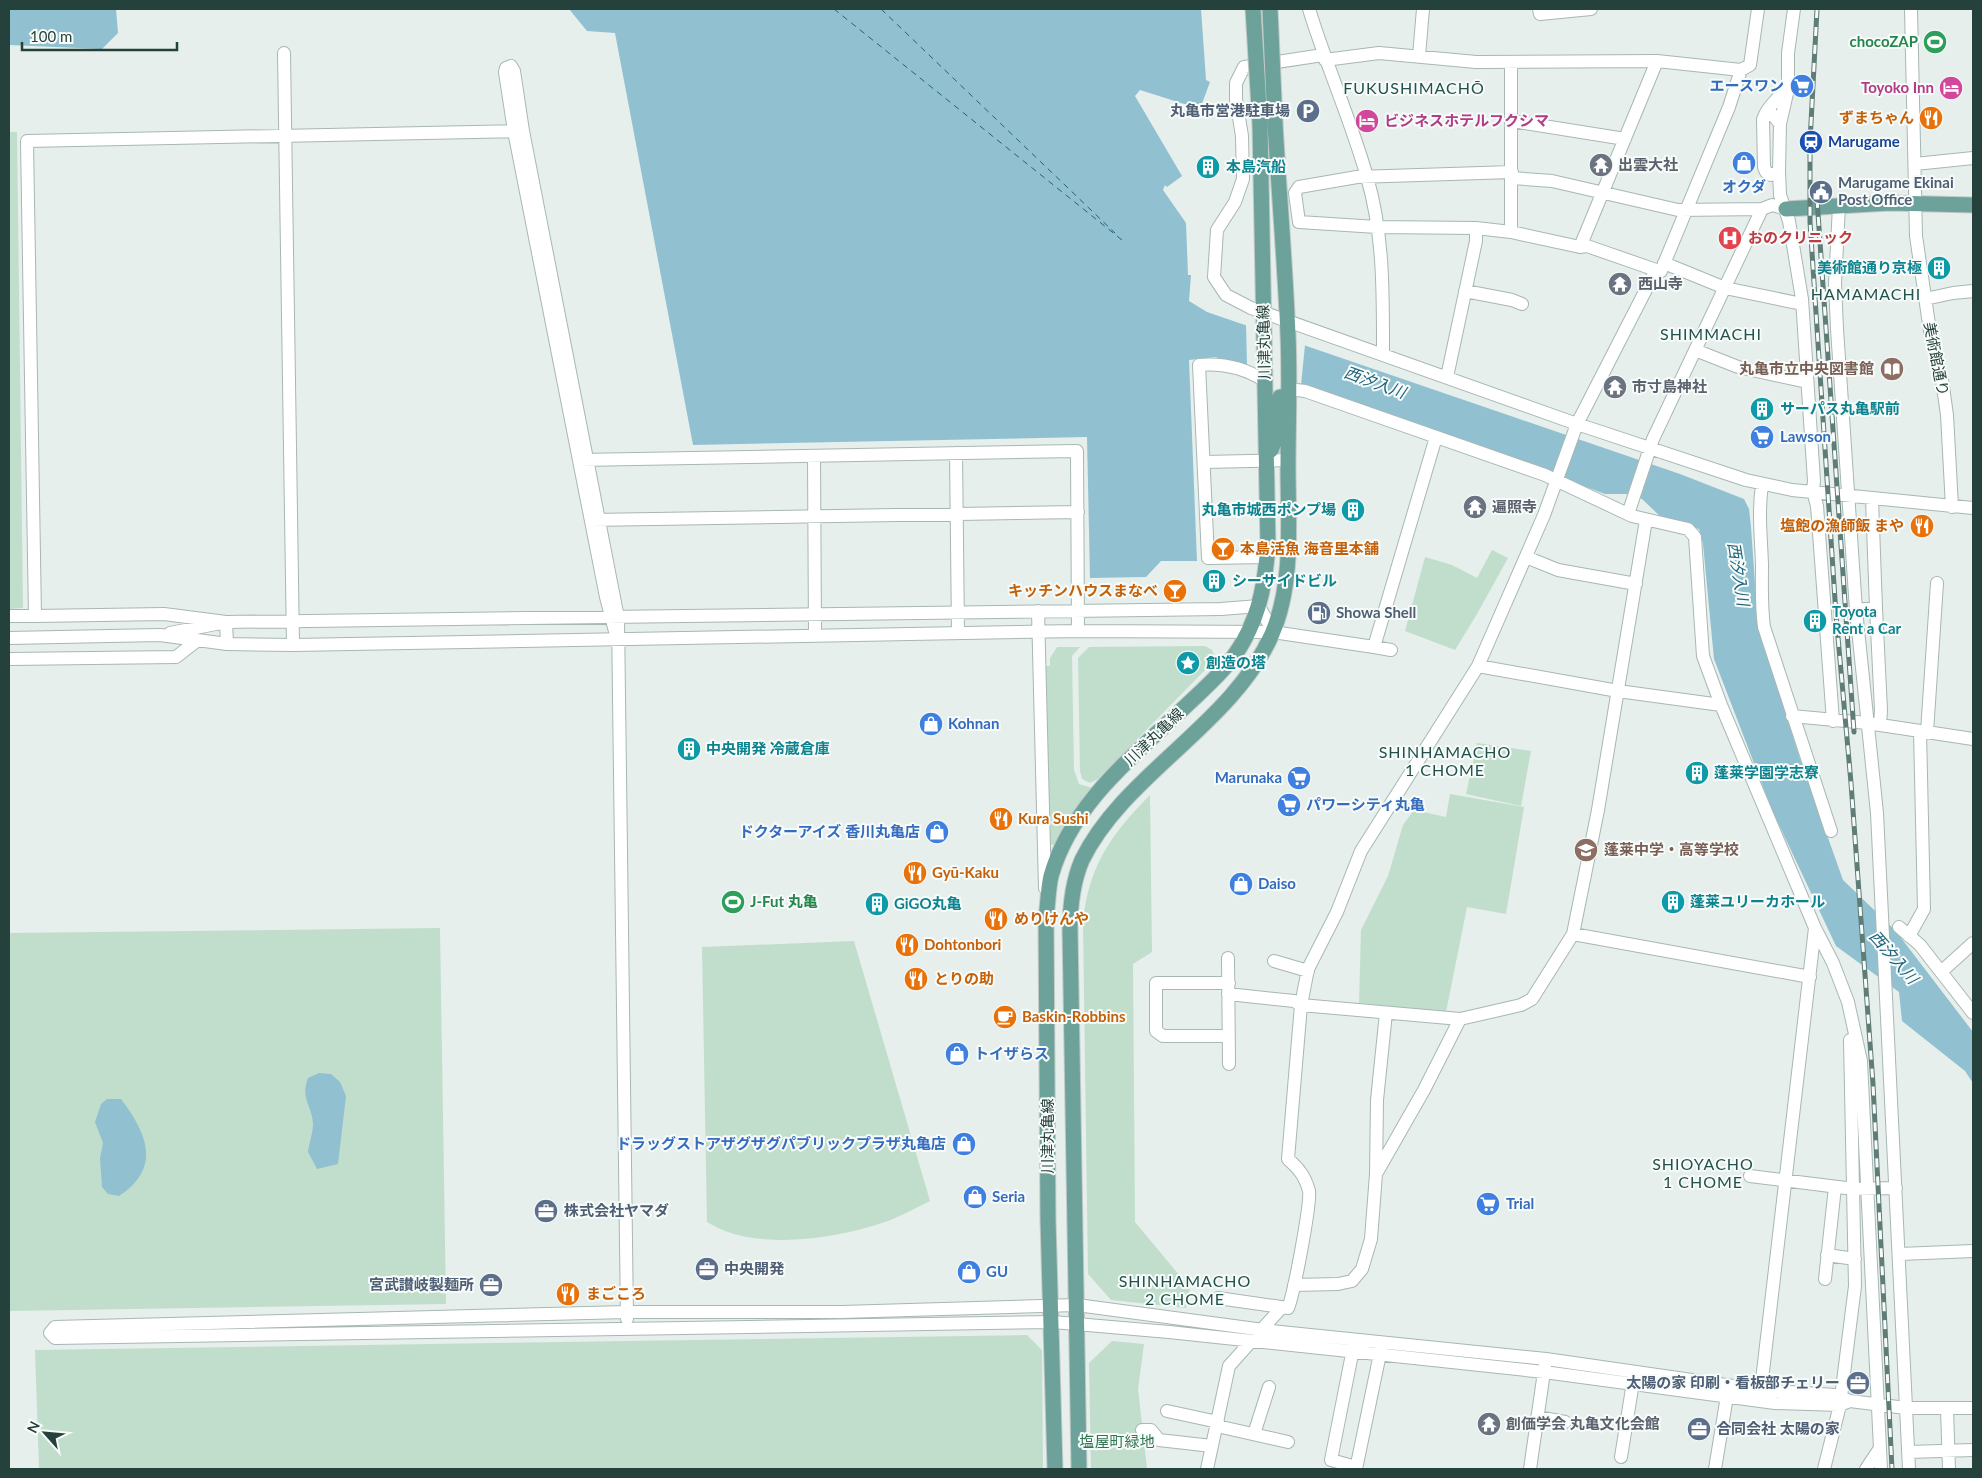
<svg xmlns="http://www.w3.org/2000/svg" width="1982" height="1478" font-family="Lato,'Noto Sans JP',sans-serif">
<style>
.green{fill:#c1decc}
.water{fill:#91c0d1}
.pier{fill:#e6efec}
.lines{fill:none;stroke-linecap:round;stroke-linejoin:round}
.ferry{stroke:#21637b;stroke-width:1;stroke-dasharray:6 5;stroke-linecap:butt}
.minor-casing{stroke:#a8b7b4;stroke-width:14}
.major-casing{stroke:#c2cac8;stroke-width:17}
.minor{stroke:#fff;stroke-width:12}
.major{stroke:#6da29a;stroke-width:15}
.rail-casing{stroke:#607c77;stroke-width:5}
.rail{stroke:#f7fbf9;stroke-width:3;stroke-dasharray:9;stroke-linecap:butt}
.major-bridge-casing{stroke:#c2cac8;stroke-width:17;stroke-linecap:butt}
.major-bridge{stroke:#6da29a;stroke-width:15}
.labels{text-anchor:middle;stroke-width:4;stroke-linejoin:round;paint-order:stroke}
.leisure-label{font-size:15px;font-weight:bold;fill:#27864d;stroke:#f7fbf9;text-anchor:end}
.shop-label{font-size:15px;font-weight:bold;fill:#366cbe;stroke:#f7fbf9;text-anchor:start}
.hotel-label{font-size:15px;font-weight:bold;fill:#b23c85;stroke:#f7fbf9;text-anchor:end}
.service-label{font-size:15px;font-weight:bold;fill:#4e5e75;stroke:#f7fbf9;text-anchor:start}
.food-label{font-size:15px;font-weight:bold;fill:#c56008;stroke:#f7fbf9;text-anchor:start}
.transit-label{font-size:15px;font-weight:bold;fill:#164399;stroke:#f7fbf9;text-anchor:start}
.worship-label{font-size:15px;font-weight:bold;fill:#5b616d;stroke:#f7fbf9;text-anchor:start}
.culture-label{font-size:15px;font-weight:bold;fill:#0d838f;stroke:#f7fbf9;text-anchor:start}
.health-label{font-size:15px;font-weight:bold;fill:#be3a42;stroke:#f7fbf9;text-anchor:start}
.street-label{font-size:15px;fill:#25413c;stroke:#f7fbf9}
.education-label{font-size:15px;font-weight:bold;fill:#785e54;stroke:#f7fbf9;text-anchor:end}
.park-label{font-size:15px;fill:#317653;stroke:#f7fbf9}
.neighbourhood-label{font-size:16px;letter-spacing:1px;fill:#22524b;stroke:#f7fbf9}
.water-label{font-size:16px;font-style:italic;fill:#21637b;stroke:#f7fbf9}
</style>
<rect width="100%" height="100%" fill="#e6efec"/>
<path class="green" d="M9,132h8l6,476 -14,1z
M1492,550l16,8 -31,56 -22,36 -50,-19 20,-74 27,8 25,13z
M1205,646l7,4 3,7 -6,9 -111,113 -8,4 -8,-4 -2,-8 -2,-113 11,-11z
M1057,647h23l-8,9 2,114 5,14 13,4 -36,56 -3,1 -4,-1 -4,-178h5v-8z
M1477,743l54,8 -10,55 -55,-12z
M1450,794l74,13 -18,107 -39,-7 -21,105 -87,-9 2,-73 27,-54 15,-51 11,-15 32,7z
M1150,795l2,157 -19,12 2,258 55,66 -4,20 -75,-8 -23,-26 -5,-351c5,-56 28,-89 67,-128z
M440,928l6,376 -437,7v-378z
M854,941l76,260c-15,7 -30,16 -45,21 -50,17 -131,30 -178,0l-5,-275z
M1027,1335l15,15 1,119h-1004l-4,-119z
M1112,1341l32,3 -6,45 9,80h-56l-2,-106z"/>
<path class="water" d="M9,9h107l2,24 -16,16 -93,-4z
M569,9h632l5,71 4,2 -10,27 -60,-19 -5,6 47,80 -15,11 -2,-2 -2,5 23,33 2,52h3l-2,26 18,11 473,162 64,25 5,10 2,18 7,100 42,132 43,121 52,50 78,102v51l-8,-12 -63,-50 -3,-29 -63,-46 -64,-136 -58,-151 -11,-115 -4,-15 -37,-11 -20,-19 -14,-5h-23l-136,-51 -217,-76 -37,-10 -26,3 8,201h-36l-15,16 -56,1 -3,-141 -394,8 -78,-412 -28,-2z
M319,1073l12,1 9,8 6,14 -8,68 -21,5 -9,-17c1,-9 5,-19 5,-28 -1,-19 -13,-25 -5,-46z
M107,1099h14c26,34 41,69 -2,97l-11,-2 -6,-7 -2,-29 3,-15 -8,-21 6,-18z"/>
<path class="pier" d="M1246,323l59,22 -4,40 -54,-19z"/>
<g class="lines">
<path class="ferry" d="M834,9l288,231
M881,9l234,224"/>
<g class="minor-casing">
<path id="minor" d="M1309,9c17,56 42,111 58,168 17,58 16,118 16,177
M1539,9l1,5 51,-5
M1911,9l5,227 14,95 12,49 5,35 5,92
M284,53l9,592
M1323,55l-79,12 -8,16v16l6,37 1,43 -8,23 -18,28 -3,47 12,18 25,13 326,116 169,56 46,10 181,18
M1419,56l4,-47
M1325,60l54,-7 97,9 181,-1 84,9 9,-5 8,-56
M1511,64v168
M1766,115h7l7,9 -1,47 -8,4 -5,-3 -2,-5 -1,-48z
M1764,117c4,-12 16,-18 20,-29
M1512,121l113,18
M1780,124l8,-35v-36l6,-44
M1915,164l58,-6
M1779,171l1,24 9,26 13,78 12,182 -1,10 4,15 16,215
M1512,172l-155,5 -58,10 -4,6 4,29 78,5 99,1 35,4 69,15 7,-1 69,24
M1512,178l40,3 126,29 84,-1
M1839,206l-4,78 2,45 19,281 21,203 32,656
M1580,247l77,-186
M1664,263l61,25 77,16
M1465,291l47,9 10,4
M1925,299l28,-6 20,-2
M1695,350l43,17 69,15
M1447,377l29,-136v-13
M1265,381c-20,-13 -42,-18 -66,-16l9,193 59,-1
M1288,389l17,2 240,84 87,41 56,13 7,8 8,119 18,49 94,223 18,35 15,39 13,59 20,408
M956,453l2,179
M814,456l1,179
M579,460l498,-9 1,180
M1204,462l84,-2
M1762,485c-4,26 -1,52 0,79 0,21 -1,41 2,63l67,204
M1872,499l4,109
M1628,514l25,-75 109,-230 10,-4 14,4
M591,520l487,-8
M1526,557l32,13 78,14
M1856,610l20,-2 5,102 -1,15
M1038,611l7,277
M9,616h26
M170,633l56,-11 995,-13 38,-3 14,26
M9,638l151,-3 67,9 66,1 785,-14 195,1 101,15 62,-210
M617,639l-11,-42 -92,-466 -9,-59 1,-4 5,-2 3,5 9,60 95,487 9,701
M227,644l-1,-22 -62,-8 -129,2 -8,-475 494,-10
M1374,647l17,3
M9,659l167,-2 22,-17
M1478,666l140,25 103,14
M1792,716l75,7 106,16
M1927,732l10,-149
M1899,927l21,18 53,68
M1573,934l237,43
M1909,936l15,-27 -4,-178
M1228,958l1,106
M1274,961l34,10
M1941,972l32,-29
M1229,983h-73v48l7,5h66
M1228,994l66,7 7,4 159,14 61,-14 11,-6 41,-65 25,-124 48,-290
M1376,1174l1,-74 9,-87
M1750,1176l104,13 42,-1
M1900,1254l73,-3
M1827,1255l28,4
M1825,1279l10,-92
M1294,1285l44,-1 14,-3 10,-12 9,-30 5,-65 48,-84 36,-71
M1218,1298l70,10c6,-14 23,-105 21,-117 -4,-15 -10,-22 -21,-32l13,-154 7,-36 29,-57 24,-61 117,-185 66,-151 33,-91 79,-154 5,1 68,-164 12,-37
M1354,1344l-23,116 25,7
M1760,1397l55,-469
M1850,1401l-10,4 -65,-2 -231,-31 -375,-40 -116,-10 -998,16 -5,-5 5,-6 572,-15h215l235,-7 194,26 275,28 215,31 74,5 15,6 56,7h67
M1947,1409l2,60
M1167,1411l51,11
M1537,1417l28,5
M1217,1426l71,16
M1142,1430h9l8,10 53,6
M1254,1434l15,-47
M1908,1452l65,-2
M1621,1457l13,-81
M1207,1469l22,-103 53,-59
M1356,1469l25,-120
M1530,1469l15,-104
M1715,1469l13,-79
M1824,1469l16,-64 15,-119 -5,-246
M1866,1469l14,-21"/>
</g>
<g class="major-casing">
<path id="major" d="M1786,209l104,-6 83,2
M1271,450l4,-10 5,-43
M1055,1469l-7,-249 -2,-302c2,-14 2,-29 5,-42 21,-74 85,-122 138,-173 20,-19 42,-38 55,-63 17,-30 21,-60 24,-94l-8,-421
M1079,1469l-9,-539c0,-23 3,-49 12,-70 42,-86 151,-136 190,-226 22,-51 16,-112 16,-166 0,-44 2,-89 0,-133 -3,-71 -9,-142 -13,-212"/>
</g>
<use href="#minor" class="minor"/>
<use href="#major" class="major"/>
<g class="rail-casing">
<path id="rail" d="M1817,9l-7,133v80l26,393 15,168 22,301 19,385
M1817,199l37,533"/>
</g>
<use href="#rail" class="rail"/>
<g class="major-bridge-casing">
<path id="major-bridge" d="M1253,9l7,116
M1270,9l5,114"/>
</g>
<use href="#major-bridge" class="major-bridge"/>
</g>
<defs>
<g id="stadium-disc" transform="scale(1.25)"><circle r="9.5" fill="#2e9e5b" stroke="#f7fbf9"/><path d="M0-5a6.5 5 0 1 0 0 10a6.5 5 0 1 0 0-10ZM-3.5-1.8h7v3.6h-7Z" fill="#fff"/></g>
<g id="supermarket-disc" transform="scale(1.25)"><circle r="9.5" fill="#3f7fe0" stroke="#f7fbf9"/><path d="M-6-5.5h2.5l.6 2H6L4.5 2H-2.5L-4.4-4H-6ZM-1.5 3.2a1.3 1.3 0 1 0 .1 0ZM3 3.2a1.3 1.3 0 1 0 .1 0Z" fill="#fff"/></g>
<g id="hotel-disc" transform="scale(1.25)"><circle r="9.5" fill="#d1479c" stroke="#f7fbf9"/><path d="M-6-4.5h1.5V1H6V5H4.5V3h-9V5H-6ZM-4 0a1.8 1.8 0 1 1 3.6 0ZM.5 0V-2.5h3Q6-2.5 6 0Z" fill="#fff"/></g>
<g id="parking-disc" transform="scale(1.25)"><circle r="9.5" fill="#5c6f8a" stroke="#f7fbf9"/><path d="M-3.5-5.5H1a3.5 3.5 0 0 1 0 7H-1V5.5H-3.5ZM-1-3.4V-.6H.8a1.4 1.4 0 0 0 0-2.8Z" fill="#fff"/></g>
<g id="restaurant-disc" transform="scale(1.25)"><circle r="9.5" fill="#e8710a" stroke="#f7fbf9"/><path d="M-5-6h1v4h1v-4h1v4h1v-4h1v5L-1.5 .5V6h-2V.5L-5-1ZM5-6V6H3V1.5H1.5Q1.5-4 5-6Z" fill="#fff"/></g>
<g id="station-disc" transform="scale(1.25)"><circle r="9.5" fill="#1a4fb4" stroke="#f7fbf9"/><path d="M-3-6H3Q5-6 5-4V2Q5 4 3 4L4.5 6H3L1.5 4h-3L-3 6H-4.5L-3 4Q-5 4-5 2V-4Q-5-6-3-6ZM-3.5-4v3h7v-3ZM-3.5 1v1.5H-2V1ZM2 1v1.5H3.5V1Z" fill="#fff"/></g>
<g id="shop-disc" transform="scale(1.25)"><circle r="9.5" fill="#3f7fe0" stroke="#f7fbf9"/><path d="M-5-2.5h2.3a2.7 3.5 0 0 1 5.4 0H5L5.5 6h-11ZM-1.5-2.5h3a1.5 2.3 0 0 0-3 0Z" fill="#fff"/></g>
<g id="temple-disc" transform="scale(1.25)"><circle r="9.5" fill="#6b7280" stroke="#f7fbf9"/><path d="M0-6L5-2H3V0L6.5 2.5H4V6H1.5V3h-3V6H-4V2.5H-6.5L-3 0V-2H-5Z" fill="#fff"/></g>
<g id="building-disc" transform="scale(1.25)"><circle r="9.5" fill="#0f9aa8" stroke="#f7fbf9"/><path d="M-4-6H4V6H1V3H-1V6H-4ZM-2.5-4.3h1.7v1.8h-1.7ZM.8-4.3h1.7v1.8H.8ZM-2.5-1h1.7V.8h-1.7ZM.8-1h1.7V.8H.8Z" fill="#fff"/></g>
<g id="civic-disc" transform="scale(1.25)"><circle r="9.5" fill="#5c6f8a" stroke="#f7fbf9"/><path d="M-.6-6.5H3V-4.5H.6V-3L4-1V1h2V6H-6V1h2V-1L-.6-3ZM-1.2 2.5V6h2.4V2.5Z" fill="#fff"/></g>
<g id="hospital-disc" transform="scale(1.25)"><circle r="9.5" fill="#e0444e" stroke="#f7fbf9"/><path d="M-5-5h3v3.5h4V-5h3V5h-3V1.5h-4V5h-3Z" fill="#fff"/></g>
<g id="library-disc" transform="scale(1.25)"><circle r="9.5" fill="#8d6e63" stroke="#f7fbf9"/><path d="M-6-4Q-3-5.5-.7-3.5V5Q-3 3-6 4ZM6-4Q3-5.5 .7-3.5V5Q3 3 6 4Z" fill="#fff"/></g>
<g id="bar-disc" transform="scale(1.25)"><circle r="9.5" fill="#e8710a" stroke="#f7fbf9"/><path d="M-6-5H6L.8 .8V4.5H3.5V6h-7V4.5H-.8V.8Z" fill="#fff"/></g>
<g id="fuel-disc" transform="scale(1.25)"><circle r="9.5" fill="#5c6f8a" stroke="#f7fbf9"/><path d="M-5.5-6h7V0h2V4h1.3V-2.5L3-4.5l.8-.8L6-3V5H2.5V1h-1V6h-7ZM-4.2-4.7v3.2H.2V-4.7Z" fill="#fff"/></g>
<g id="sight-disc" transform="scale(1.25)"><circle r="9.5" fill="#0f9aa8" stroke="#f7fbf9"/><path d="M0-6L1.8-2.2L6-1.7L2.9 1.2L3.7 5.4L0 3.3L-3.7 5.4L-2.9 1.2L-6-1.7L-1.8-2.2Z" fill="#fff"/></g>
<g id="school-disc" transform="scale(1.25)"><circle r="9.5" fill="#8d6e63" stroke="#f7fbf9"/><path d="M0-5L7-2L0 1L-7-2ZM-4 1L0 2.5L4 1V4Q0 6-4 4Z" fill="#fff"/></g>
<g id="cafe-disc" transform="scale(1.25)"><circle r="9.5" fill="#e8710a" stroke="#f7fbf9"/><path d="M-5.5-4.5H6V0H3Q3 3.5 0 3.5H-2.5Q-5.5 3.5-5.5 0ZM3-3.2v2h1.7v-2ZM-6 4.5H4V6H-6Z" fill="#fff"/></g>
<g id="office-disc" transform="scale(1.25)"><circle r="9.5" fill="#5c6f8a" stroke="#f7fbf9"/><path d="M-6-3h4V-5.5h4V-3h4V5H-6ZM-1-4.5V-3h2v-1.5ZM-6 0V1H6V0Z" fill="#fff"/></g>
</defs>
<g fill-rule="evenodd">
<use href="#stadium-disc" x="1935" y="42"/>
<use href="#supermarket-disc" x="1802" y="86"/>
<use href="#hotel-disc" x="1951" y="88"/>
<use href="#parking-disc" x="1308" y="111"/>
<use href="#restaurant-disc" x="1931" y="118"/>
<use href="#hotel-disc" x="1367" y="121"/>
<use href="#station-disc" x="1811" y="142"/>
<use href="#shop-disc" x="1744" y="163"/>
<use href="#temple-disc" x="1601" y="165"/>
<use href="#building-disc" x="1208" y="167"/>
<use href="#civic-disc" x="1821" y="192"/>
<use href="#hospital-disc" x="1730" y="238"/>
<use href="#building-disc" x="1939" y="268"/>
<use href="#temple-disc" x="1620" y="284"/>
<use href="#library-disc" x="1892" y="369"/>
<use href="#temple-disc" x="1615" y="387"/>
<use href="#building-disc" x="1762" y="409"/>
<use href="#supermarket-disc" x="1762" y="437"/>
<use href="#temple-disc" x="1475" y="507"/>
<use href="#building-disc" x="1353" y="510"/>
<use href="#restaurant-disc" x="1922" y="526"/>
<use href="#bar-disc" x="1223" y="549"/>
<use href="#building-disc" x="1214" y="581"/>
<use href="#bar-disc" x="1175" y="591"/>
<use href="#fuel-disc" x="1319" y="613"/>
<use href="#building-disc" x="1815" y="621"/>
<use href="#sight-disc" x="1188" y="663"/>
<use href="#shop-disc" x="931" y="724"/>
<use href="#building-disc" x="689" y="749"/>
<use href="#building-disc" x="1697" y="773"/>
<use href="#supermarket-disc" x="1299" y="778"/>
<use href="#supermarket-disc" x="1289" y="805"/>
<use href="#restaurant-disc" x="1001" y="819"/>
<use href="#shop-disc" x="937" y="832"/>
<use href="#school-disc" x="1586" y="850"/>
<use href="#restaurant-disc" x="915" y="873"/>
<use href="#shop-disc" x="1241" y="884"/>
<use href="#stadium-disc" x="733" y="902"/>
<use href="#building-disc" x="1673" y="902"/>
<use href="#building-disc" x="877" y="904"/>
<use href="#restaurant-disc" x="996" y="919"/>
<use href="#restaurant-disc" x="907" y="945"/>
<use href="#restaurant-disc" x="916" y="979"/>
<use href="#cafe-disc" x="1005" y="1017"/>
<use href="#shop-disc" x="957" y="1054"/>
<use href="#shop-disc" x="964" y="1144"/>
<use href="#shop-disc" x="975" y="1197"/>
<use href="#supermarket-disc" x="1488" y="1204"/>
<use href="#office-disc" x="546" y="1211"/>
<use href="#office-disc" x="707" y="1269"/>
<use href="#shop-disc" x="969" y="1272"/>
<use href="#office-disc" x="491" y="1285"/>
<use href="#restaurant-disc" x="568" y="1294"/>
<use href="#office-disc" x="1858" y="1383"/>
<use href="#temple-disc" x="1489" y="1424"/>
<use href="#office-disc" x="1699" y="1429"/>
</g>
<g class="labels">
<g class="leisure-label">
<text x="1918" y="47">chocoZAP</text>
<text x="750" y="907" text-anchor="start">J-Fut 丸亀</text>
</g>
<g class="shop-label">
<text x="1784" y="91" text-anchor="end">エースワン</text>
<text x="1744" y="192" text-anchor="middle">オクダ</text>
<text x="1780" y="442">Lawson</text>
<text x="948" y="729">Kohnan</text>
<text x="1282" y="783" text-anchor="end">Marunaka</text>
<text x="1306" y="810">パワーシティ丸亀</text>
<text x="920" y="837" text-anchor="end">ドクターアイズ 香川丸亀店</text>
<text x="1258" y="889">Daiso</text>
<text x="974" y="1059">トイザらス</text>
<text x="946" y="1149" text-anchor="end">ドラッグストアザグザグパブリックプラザ丸亀店</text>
<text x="992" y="1202">Seria</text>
<text x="1506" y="1209">Trial</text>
<text x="986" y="1277">GU</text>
</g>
<g class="hotel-label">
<text x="1934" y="93">Toyoko Inn</text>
<text x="1384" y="126" text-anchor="start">ビジネスホテルフクシマ</text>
</g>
<g class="service-label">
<text x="1290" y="116" text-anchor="end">丸亀市営港駐車場</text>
<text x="1838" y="188">Marugame Ekinai<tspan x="1838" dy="17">Post Office</tspan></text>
<text x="1336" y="618">Showa Shell</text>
<text x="564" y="1216">株式会社ヤマダ</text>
<text x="724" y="1274">中央開発</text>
<text x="474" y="1290" text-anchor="end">宮武讃岐製麺所</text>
<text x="1840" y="1388" text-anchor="end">太陽の家 印刷・看板部チェリー</text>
<text x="1716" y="1434">合同会社 太陽の家</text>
</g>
<g class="food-label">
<text x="1914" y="123" text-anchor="end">ずまちゃん</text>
<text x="1904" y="531" text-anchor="end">塩飽の漁師飯 まや</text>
<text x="1240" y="554">本島活魚 海音里本舗</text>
<text x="1158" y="596" text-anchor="end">キッチンハウスまなべ</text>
<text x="1018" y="824">Kura Sushi</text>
<text x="932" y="878">Gyū-Kaku</text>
<text x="1014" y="924">めりけんや</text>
<text x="924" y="950">Dohtonbori</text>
<text x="934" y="984">とりの助</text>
<text x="1022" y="1022">Baskin-Robbins</text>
<text x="586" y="1299">まごころ</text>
</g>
<g class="transit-label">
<text x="1828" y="147">Marugame</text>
</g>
<g class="worship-label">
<text x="1618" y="170">出雲大社</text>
<text x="1638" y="289">西山寺</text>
<text x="1632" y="392">市寸島神社</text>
<text x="1492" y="512">遍照寺</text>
<text x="1506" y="1429">創価学会 丸亀文化会館</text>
</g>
<g class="culture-label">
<text x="1226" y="172">本島汽船</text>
<text x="1922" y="273" text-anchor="end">美術館通り京極</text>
<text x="1780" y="414">サーパス丸亀駅前</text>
<text x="1336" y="515" text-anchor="end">丸亀市城西ポンプ場</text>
<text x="1232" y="586">シーサイドビル</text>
<text x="1832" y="617">Toyota<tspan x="1832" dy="17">Rent a Car</tspan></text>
<text x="1206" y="668">創造の塔</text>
<text x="706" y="754">中央開発 冷蔵倉庫</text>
<text x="1714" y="778">蓬莱学園学志寮</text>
<text x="1690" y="907">蓬莱ユリーカホール</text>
<text x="894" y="909">GiGO丸亀</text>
</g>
<g class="health-label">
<text x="1748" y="243">おのクリニック</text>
</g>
<g class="street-label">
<text transform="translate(1264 342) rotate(-91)" y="5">川津丸亀線</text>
<text transform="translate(1936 359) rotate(79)" y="5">美術館通り</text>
<text transform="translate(1154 737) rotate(-44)" y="5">川津丸亀線</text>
<text transform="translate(1048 1136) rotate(-90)" y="5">川津丸亀線</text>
</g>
<g class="education-label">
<text x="1874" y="374">丸亀市立中央図書館</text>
<text x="1604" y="855" text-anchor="start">蓬莱中学・高等学校</text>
</g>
<g class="park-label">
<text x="1117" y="1447">塩屋町緑地</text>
</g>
<g class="neighbourhood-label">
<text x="1414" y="94">FUKUSHIMACHŌ</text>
<text x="1866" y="300">HAMAMACHI</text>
<text x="1711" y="340">SHIMMACHI</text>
<text x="1445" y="758">SHINHAMACHO<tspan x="1445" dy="18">1 CHOME</tspan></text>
<text x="1703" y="1170">SHIOYACHO<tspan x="1703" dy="18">1 CHOME</tspan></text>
<text x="1185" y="1287">SHINHAMACHO<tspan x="1185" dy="18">2 CHOME</tspan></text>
</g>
<g class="water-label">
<text transform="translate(1375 382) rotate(20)" y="6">西汐入川</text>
<text transform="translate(1739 574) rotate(81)" y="6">西汐入川</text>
<text transform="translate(1894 957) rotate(49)" y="6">西汐入川</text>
</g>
</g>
<rect width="1982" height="1478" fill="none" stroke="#25413c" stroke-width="20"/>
<g transform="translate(45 1433) rotate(297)" stroke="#f7fbf9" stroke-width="4" paint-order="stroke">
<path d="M0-4L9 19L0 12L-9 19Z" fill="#25413c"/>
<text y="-8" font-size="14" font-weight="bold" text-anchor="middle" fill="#25413c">N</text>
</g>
<path d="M22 42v8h155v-8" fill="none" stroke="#25413c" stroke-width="2.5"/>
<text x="30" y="42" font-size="15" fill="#25413c" stroke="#f7fbf9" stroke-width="4" paint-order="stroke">100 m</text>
</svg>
